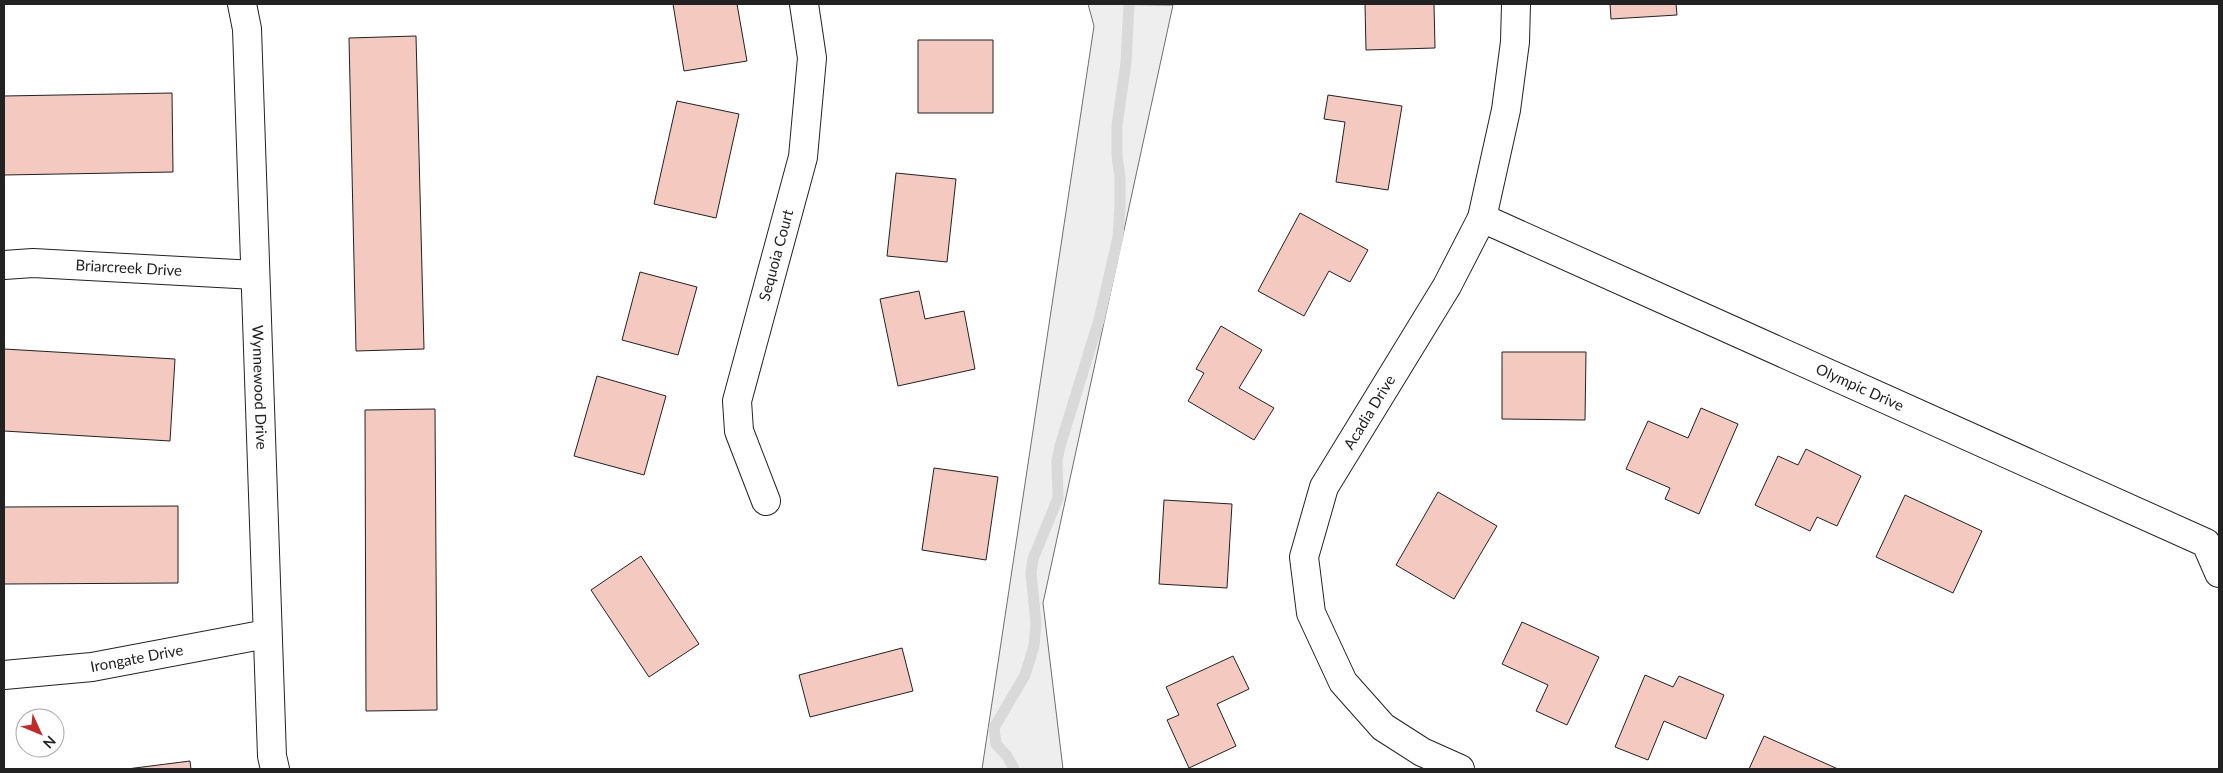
<svg xmlns="http://www.w3.org/2000/svg" width="2223" height="773" font-family="Lato,sans-serif">
<style>
.green{fill:#eee;stroke:#6f6f6f}
.lines{fill:none;stroke-linecap:round;stroke-linejoin:round}
.stream{stroke:#d9d9d9;stroke-width:11}
.building{fill:#f3c9c0;stroke:#222}
.street-casing{stroke:#222;stroke-width:30}
.street{stroke:#fff;stroke-width:28}
.labels{text-anchor:middle;stroke-width:4;stroke-linejoin:round;paint-order:stroke}
.street-label{font-size:15px;fill:#222;stroke:#fff}
</style>
<rect width="100%" height="100%" fill="#fff"/>
<path class="green" d="M1088,4l85,1 -130,598 20,166h-81l112,-743z"/>
<g class="lines">
<path class="stream" d="M1014,769l-7,-13 -11,-12 -2,-16 31,-53 9,-29 2,-23 -5,-50 2,-14 25,-61 -1,-37 3,-15 39,-126 19,-83 2,-31v-29l-3,-21v-31l9,-62 3,-59"/>
</g>
<path class="building" d="M673,4h64l10,57 -63,10z
M1365,4h69l1,44 -69,2z
M1610,4h66l1,11 -66,4z
M416,36l8,313 -68,2 -7,-313z
M918,40h75v73h-75z
M172,93l1,79 -169,3v-79z
M1328,95l74,11 -14,84 -52,-8 9,-60 -21,-3z
M677,101l62,13 -23,104 -62,-14z
M896,173l60,6 -9,83 -60,-6z
M1300,213l68,37 -18,32 -21,-11 -25,45 -46,-25z
M640,272l57,15 -19,68 -56,-15z
M919,291l6,28 39,-8 11,58 -77,17 -18,-87z
M1221,326l41,24 -23,38 35,20 -20,32 -66,-39 16,-28 -8,-4z
M4,349l171,10 -5,82 -166,-10z
M1502,352h84l-1,68 -83,-1z
M597,376l69,20 -22,79 -70,-19z
M1701,408l37,16 -39,90 -34,-15 5,-11 -44,-19 22,-48 40,17z
M435,409l2,301 -71,1 -1,-301z
M1806,449l55,27 -24,50 -20,-9 -7,14 -55,-26 23,-49 20,9z
M934,468l64,9 -12,83 -64,-10z
M1438,492l59,34 -43,73 -58,-34z
M1905,495l77,36 -29,62 -77,-36z
M1164,500l68,4 -5,84 -68,-4z
M178,506v77l-174,1v-77z
M641,556l58,88 -50,33 -58,-87z
M1522,622l77,35 -32,68 -31,-14 12,-26 -46,-21z
M902,648l11,43 -103,26 -11,-42z
M1233,656l16,33 -32,15 19,42 -47,22 -22,-48 12,-5 -13,-28z
M1645,675l28,12 6,-11 45,19 -18,44 -42,-18 -16,39 -33,-13z
M1764,736l74,33h-89z
M190,761l1,8h-64z"/>
<g class="lines">
<g class="street-casing">
<g id="street">
<path id="s1" d="M242,4l5,25 25,727 3,13"/>
<path id="s2" d="M1482,218l724,325 13,30"/>
<path id="s3" d="M4,265l29,-2 222,12"/>
<path id="s4" d="M766,501l-27,-70 -2,-30 66,-244 9,-99 -8,-54"/>
<path id="s5" d="M4,675l88,-8 175,-33"/>
<path id="s6" d="M1460,769l-38,-17 -39,-25 -40,-45 -32,-69 -7,-56 20,-70 123,-201 35,-68 24,-108 9,-68 1,-38"/>
</g>
</g>
<use href="#street" class="street"/>
</g>
<g class="labels">
<g class="street-label">
<text dy="5" stroke="none"><textPath href="#s4" startOffset="256">Sequoia Court</textPath></text>
<text dy="5" stroke="none"><textPath href="#s3" startOffset="125">Briarcreek Drive</textPath></text>
<text dy="5" stroke="none"><textPath href="#s1" startOffset="384">Wynnewood Drive</textPath></text>
<text dy="5" stroke="none"><textPath href="#s2" startOffset="414">Olympic Drive</textPath></text>
<text dy="5" stroke="none"><textPath href="#s6" startOffset="441">Acadia Drive</textPath></text>
<text dy="5" stroke="none"><textPath href="#s5" startOffset="134">Irongate Drive</textPath></text>
</g>
</g>
<rect width="2223" height="773" fill="none" stroke="#222222" stroke-width="10"/>
<g transform="translate(40 733) rotate(134)"><circle r="24" fill="#ffffff" stroke="#a7a7a7"/>
<path d="M0-4L9 19L0 12L-9 19Z" fill="#c62828"/>
<text y="-8" font-size="14" font-weight="bold" text-anchor="middle" fill="#222222">N</text>
</g>
</svg>
